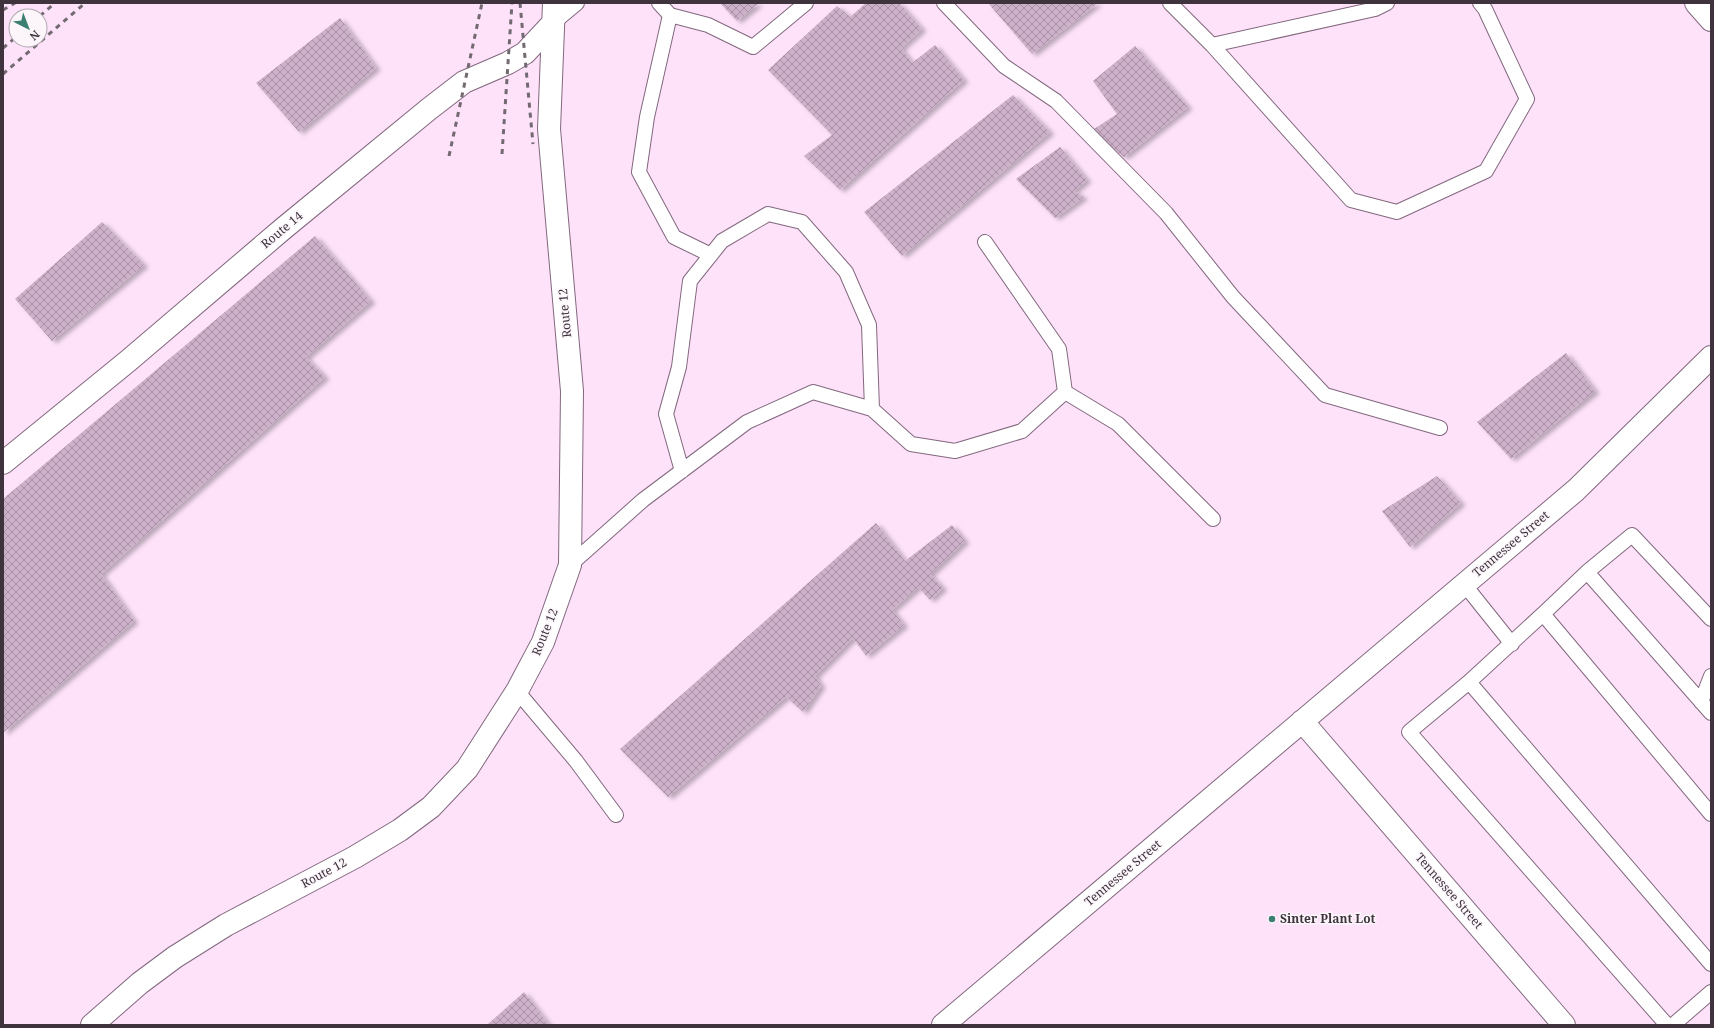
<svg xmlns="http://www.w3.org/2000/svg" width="1714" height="1028" font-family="'Noto Serif',serif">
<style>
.built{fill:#fee2fa;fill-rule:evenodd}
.building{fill:url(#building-cross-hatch);filter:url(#shadow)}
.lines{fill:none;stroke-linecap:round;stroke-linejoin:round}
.lane-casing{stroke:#82687e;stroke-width:16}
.street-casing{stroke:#82687e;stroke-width:24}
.lane{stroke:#fff;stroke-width:14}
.street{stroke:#fff;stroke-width:22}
.rail{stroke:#726971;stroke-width:3;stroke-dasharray:5 5;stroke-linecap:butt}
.poi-dot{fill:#3b7f73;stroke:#fcf6fb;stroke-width:1.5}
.labels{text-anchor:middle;stroke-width:3;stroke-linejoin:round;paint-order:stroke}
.street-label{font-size:12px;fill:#3f343e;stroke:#fcf6fb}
.poi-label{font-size:12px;font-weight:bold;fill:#3f343e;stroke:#fcf6fb;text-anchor:start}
</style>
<defs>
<pattern id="building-cross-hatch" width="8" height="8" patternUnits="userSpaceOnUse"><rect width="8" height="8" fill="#cdb0c9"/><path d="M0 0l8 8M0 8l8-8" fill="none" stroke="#a890a5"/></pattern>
<filter id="shadow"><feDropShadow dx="4.5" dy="2.5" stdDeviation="2" flood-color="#0004"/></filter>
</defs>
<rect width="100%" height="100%" fill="#fcf6fb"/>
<path class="built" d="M3,3h1708v1022h-1708zM16,16h24v24h-24z"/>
<path class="building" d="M720,3h39l-22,18z
M866,3h33l23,26 -21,19 11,15 23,-18 29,35 -124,110 -36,-34 28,-21 -64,-65 69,-64 13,11z
M988,3h110l-66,51z
M340,18l36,50 -77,64 -43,-49z
M1135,46l53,61 -64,50 -33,-26 26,-17 -24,-33z
M1013,95l37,37 -148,124 -38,-44z
M1060,147l27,33 -13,11 10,6 -29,21 -39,-39z
M102,222l42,43 -92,76 -37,-42z
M315,236l56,65 -65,56 19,20 -224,197 33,47 -131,112v-234z
M1566,353l29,38 -84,68 -34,-37z
M1437,476l24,27 -51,44 -28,-36z
M876,523l29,38 47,-36 13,16 -35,33 13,14 -13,12 -12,-13 -26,23 12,15 -38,31 -13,-18 -38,38 6,10 -18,26 -17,-15 -118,100 -48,-48z
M524,992l25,33h-62z"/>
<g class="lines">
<g class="lane-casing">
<path id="lane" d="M659,3l11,12 38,10 45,22 53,-44
M944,3l60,63 52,35 110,112 67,84 92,98 115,33
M1170,3l42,42 139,155 46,12 89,-41 41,-72 -42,-90 -5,-6
M670,15l-23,102 -8,55 35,65 37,18
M553,23l24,-20
M1212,45l163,-36 12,-6
M1065,392l53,32 95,95
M682,471l-16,-57 13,-47 11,-86 32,-40 46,-27 34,8 44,50 23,53 3,84
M570,565l73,-65 104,-78 66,-30 59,17 39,35 44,7 67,-20 43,-39 -6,-43 -74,-107
M1587,572l45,-37 79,84
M1464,584l48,60
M1543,614l44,-42 124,141
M1469,682l74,-68 168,200
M517,691l59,70 40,54
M1701,702l10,-26
M1667,1025l-258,-293 60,-50 242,282
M1673,1025l38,-33"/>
</g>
<g class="street-casing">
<path id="street" d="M1696,3l15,17
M3,463l125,-102 156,-133 145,-119 35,-27 44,-19 17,-10 28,-30
M1302,721l262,304
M92,1025l48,-42 35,-26 51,-32 129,-68 45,-27 31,-23 36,-38 50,-78 26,-49 27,-77 2,-174 -23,-262 5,-126
M943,1025l633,-535 135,-133"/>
</g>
<use href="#lane" class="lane"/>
<use href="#street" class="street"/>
<path class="rail" d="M520,3l13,141
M3,10l12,-7
M40,16l15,-13
M3,48l13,-11
M3,74l82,-71
M502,154l10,-151
M449,156l33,-153"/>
</g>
<circle class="poi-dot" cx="1272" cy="919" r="4"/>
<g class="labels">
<g class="street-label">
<text transform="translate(282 230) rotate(-40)" y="4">Route 14</text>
<text transform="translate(565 313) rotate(-95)" y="4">Route 12</text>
<text transform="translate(1511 544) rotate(-40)" y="4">Tennessee Street</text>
<text transform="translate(545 632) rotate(-68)" y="4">Route 12</text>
<text transform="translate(324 873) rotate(-28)" y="4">Route 12</text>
<text transform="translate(1123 873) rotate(-40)" y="4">Tennessee Street</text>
<text transform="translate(1449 891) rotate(49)" y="4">Tennessee Street</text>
</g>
<g class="poi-label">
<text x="1280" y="923">Sinter Plant Lot</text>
</g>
</g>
<rect width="1714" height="1028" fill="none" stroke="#3f343e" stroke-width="8"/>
<g transform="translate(28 28) rotate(138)"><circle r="19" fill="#fcf6fb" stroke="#b0a8af"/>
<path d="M0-3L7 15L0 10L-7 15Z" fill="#3b7f73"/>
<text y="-6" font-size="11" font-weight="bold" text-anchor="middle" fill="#3f343e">N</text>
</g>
</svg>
